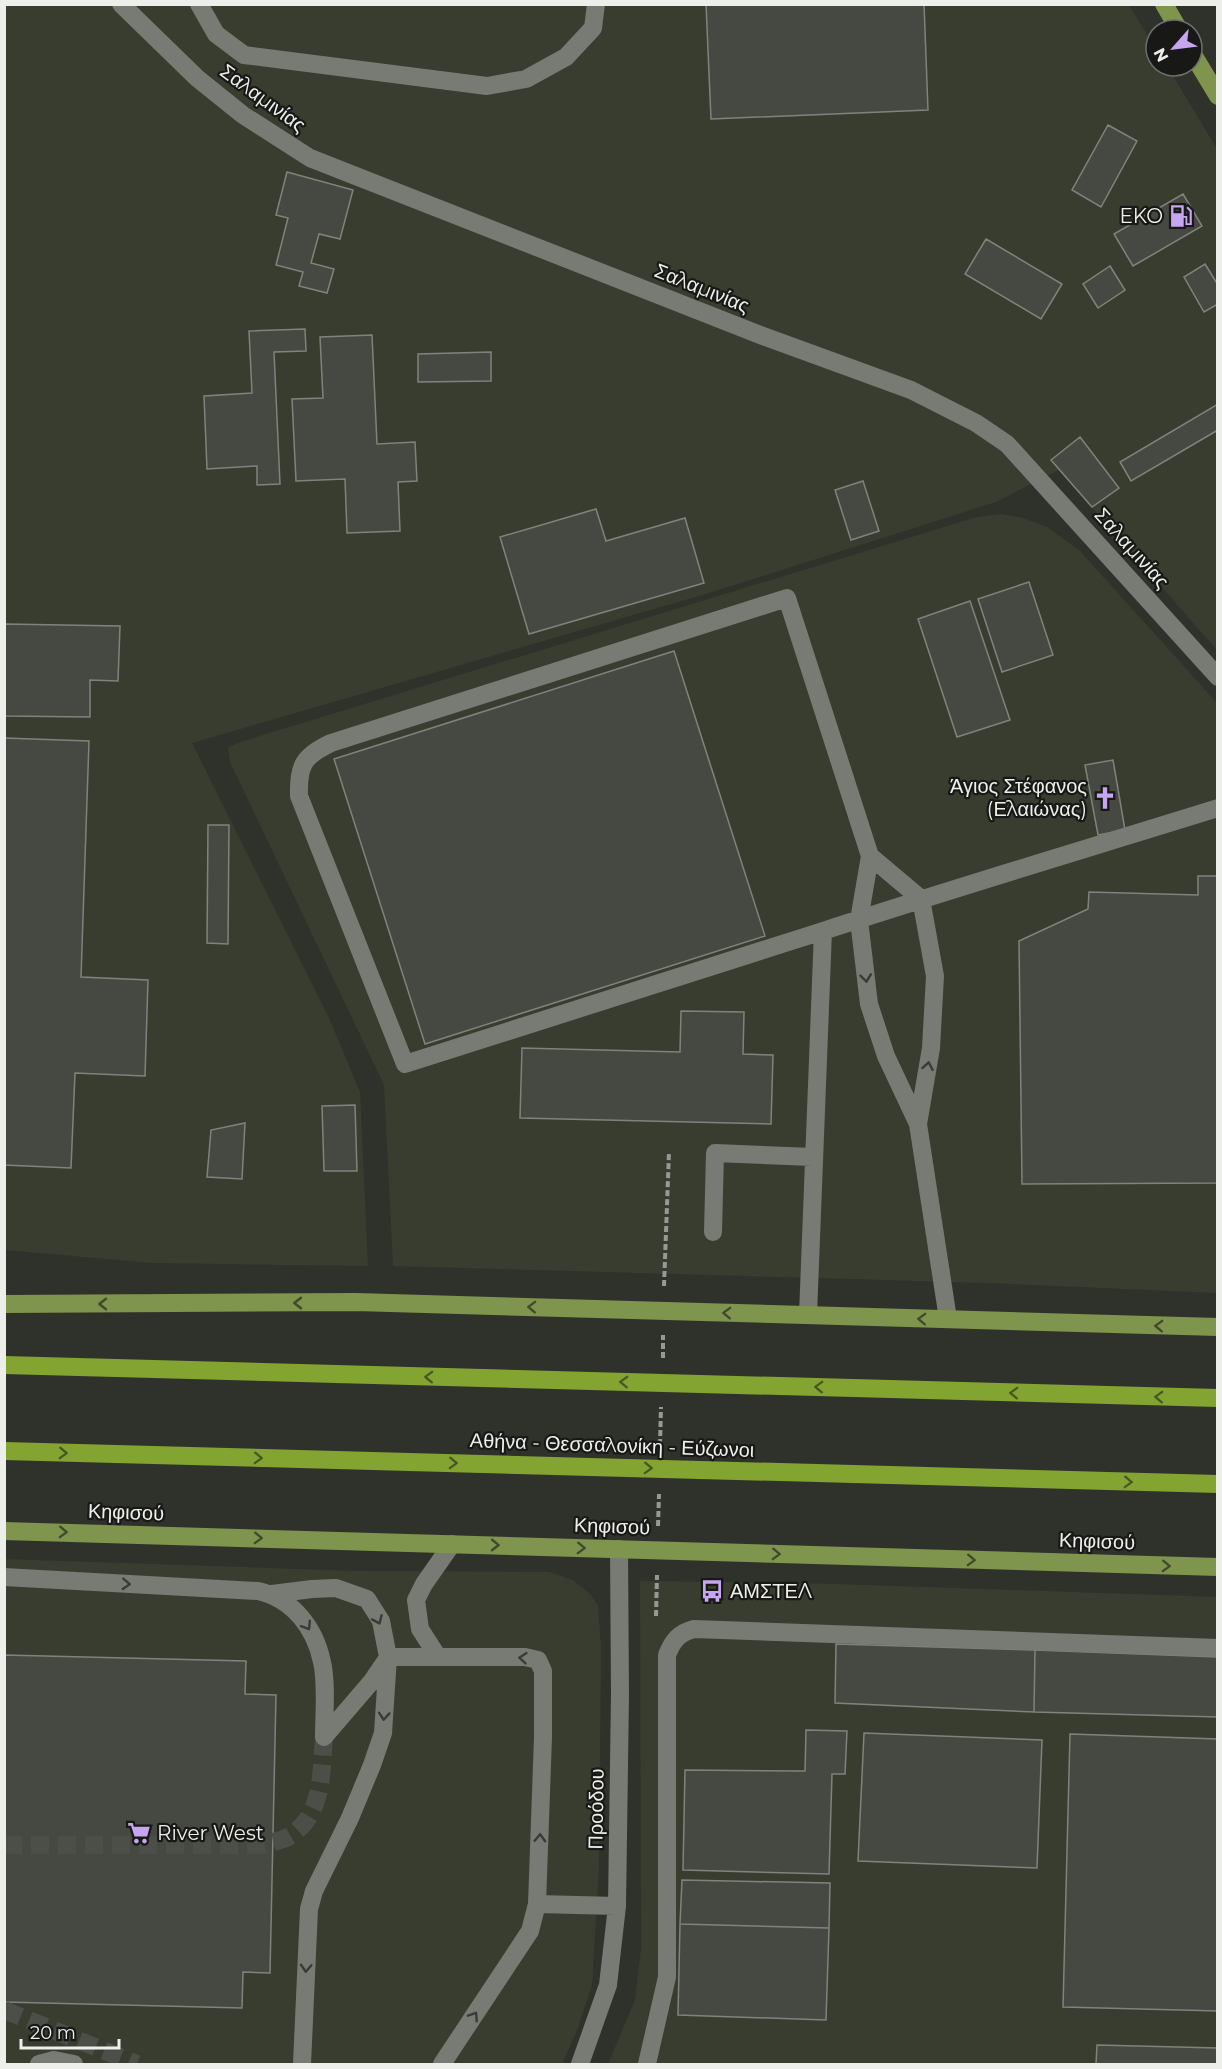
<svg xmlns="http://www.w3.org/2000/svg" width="1222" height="2069" font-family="Montserrat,sans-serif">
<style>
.built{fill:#383d30}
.building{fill:#464942;stroke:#80837c;stroke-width:1.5}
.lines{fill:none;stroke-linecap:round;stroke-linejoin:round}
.minor-tunnel{stroke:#4c4e48;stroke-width:18;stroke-dasharray:18 9;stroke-linecap:butt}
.path{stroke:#979994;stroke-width:4;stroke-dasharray:6 3;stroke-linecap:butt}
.minor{stroke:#787b74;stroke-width:18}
.major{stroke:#7f944c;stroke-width:18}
.highway{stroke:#84a432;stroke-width:18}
.oneway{stroke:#3a3b37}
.oneway2{stroke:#414a2c}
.oneway3{stroke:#495823}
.labels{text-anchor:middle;stroke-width:4.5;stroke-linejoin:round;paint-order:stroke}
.street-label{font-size:20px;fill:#edefeb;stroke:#181916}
.poi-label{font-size:20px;fill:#edefeb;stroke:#181916;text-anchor:end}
</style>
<rect width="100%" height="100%" fill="#2f322b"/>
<path class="built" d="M4,5h1125l27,44v17h11l50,83v501l-158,-180 -63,32 -287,91 -517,150 137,275 31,74 8,174 -216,-3 -147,-13z
M1002,514l21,4 24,9 33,24 137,152v590l-228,-10 -596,-17 -9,-181 -154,-323 -2,-14 9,-5 740,-226z
M4,1559l351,12 194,1 24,8 17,14 8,11 3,43 -2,219 -7,119 -16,47 -14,31h-557z
M640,1581l199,3 378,13v467h-609l27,-64 6,-51z"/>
<path class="building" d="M706,4h218l4,106 -217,9z
M1108,125l29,16 -36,66 -29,-17z
M287,172l66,18 -13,49 -21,-5 -8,29 23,6 -7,24 -28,-7 4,-14 -27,-7 12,-47 -12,-3z
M1183,194l19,32 -69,40 -19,-32z
M986,239l76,45 -21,35 -76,-45z
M1205,264l13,21v19l-14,8 -20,-35z
M1110,266l15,24 -27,18 -15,-24z
M305,329l1,22 -32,1 6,132 -23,1v-19l-50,3 -3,-73 48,-3 -3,-62z
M372,335l5,109 38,-2 2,39 -19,1 2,49 -53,2 -2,-54 -49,2 -4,-82 31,-1 -3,-61z
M491,352v29l-73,1v-28z
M1218,404v26l-87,51 -11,-19z
M1080,437l39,51 -27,19 -41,-47z
M863,481l16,50 -28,9 -16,-50z
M596,509l10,32 79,-23 19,65 -175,51 -29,-97z
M1029,582l24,73 -51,17 -24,-73z
M970,601l40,119 -53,17 -39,-118z
M5,624l115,2 -2,55 -28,-1v37l-86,-1z
M674,651l91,285 -340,108 -91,-285z
M4,738l85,3 -8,236 67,3 -3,96 -70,-3 -4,95 -67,-3z
M1113,760l12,70 -27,5 -13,-70z
M208,825h21l-1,119 -21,-1z
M1198,876h20v307l-196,1 -3,-243 69,-32 1,-17 109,3z
M681,1011l63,1 -1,42 30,1 -2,69 -251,-6 2,-70 158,4z
M355,1105l2,66h-33l-2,-65z
M245,1123l-3,56 -35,-2 4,-47z
M836,1644l199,6 -1,62 -199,-9z
M1035,1650l183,7v60l-184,-5z
M4,1655l242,6 -1,33 31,1 -6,278 -27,-1 -1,36 -238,-6z
M806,1730l41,1 -2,43h-13l-3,100 -146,-4 2,-100 120,1z
M864,1733l178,7 -5,128 -179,-7z
M1070,1734l148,5v272l-155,-4z
M682,1880l148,3 -1,45 -149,-4z
M680,1924l149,4 -3,92 -148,-5z
M1097,2045l121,3v16h-122z"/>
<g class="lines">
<path class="minor-tunnel" d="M4,1845h258c10,-3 23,-5 31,-11 31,-23 28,-63 31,-97
M4,2010l133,54"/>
<path class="path" d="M664,1286l5,-134
M663,1358v-23
M660,1445l1,-38
M658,1526l1,-32
M656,1616l1,-41"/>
<path class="minor" d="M121,4l76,74 46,37 67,43 453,178 148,54 65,33 31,21 211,233
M199,4l17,30 28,21 243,31 39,-7 40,-22 27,-29 3,-24
M870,856l51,43 14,77 -4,72 -13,76
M713,1232l2,-79 98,4
M808,1315l15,-384
M948,1319l-30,-195 -32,-68 -17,-52 -10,-84 11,-64 -83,-258 -456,145c-28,13 -33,23 -32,53l106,268 418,-133c131,-43 263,-82 395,-123
M4,1577l254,14c35,8 57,37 64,71 5,21 2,53 2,75
M272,1594l40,-5 24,-1 31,11 14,22 7,36 -5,76 -11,32 -22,53 -36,73 -5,18 -7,155
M388,1657h137l13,3 5,11v66l-6,167 -7,27 -88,133
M438,1657l-18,-28 -4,-29 8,-16 28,-40
M324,1737l48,-56 15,-22
M537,1904l80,2
M39,2064l15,-4 20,4
M580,2064l28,-79 9,-79 3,-211 -1,-146
M647,2064l20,-87v-322c6,-15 12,-22 27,-26l524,19"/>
<path class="major" d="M1164,4l15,26
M1192,53l26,43
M4,1304l352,-2 862,25
M4,1531l1214,36"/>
<path class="highway" d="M4,1365l1214,33
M4,1451l1214,33"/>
</g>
<defs><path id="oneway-chevron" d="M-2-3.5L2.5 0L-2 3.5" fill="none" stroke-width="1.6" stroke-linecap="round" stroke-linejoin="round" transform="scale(1.5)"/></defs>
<g class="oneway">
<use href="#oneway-chevron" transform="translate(866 978) rotate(83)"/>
<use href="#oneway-chevron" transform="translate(928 1066) rotate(-80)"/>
<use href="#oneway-chevron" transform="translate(126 1584) rotate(3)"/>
<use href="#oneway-chevron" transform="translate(378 1620) rotate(66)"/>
<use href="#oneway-chevron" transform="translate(307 1626) rotate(58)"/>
<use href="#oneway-chevron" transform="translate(523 1658) rotate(-175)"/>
<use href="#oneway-chevron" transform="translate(384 1716) rotate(94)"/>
<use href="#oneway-chevron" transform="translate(540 1838) rotate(-88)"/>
<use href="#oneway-chevron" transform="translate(306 1968) rotate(93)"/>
<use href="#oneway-chevron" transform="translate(474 2016) rotate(-57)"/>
</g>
<g class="oneway2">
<use href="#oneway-chevron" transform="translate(298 1303) rotate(180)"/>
<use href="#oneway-chevron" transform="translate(103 1304) rotate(180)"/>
<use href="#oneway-chevron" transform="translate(532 1307) rotate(-178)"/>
<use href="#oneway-chevron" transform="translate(727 1313) rotate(-178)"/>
<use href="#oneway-chevron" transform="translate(922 1319) rotate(-178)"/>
<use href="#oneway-chevron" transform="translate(1159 1326) rotate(-178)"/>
<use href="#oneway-chevron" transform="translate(63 1532) rotate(2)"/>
<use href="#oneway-chevron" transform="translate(258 1538) rotate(2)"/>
<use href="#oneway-chevron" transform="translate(495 1545) rotate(1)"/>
<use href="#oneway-chevron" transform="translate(581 1548) rotate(2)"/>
<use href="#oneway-chevron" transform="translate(776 1554) rotate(2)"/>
<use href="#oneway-chevron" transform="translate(971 1560) rotate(2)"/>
<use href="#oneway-chevron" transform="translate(1166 1566) rotate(2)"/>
</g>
<g class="oneway3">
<use href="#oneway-chevron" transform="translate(429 1377) rotate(-178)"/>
<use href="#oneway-chevron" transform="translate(624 1382) rotate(-178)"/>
<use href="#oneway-chevron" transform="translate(819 1387) rotate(-178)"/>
<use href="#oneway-chevron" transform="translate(1014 1393) rotate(-178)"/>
<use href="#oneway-chevron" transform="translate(1159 1397) rotate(-178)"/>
<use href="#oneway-chevron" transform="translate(63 1453) rotate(2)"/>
<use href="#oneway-chevron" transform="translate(258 1458) rotate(2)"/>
<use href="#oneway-chevron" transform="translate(453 1463) rotate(2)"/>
<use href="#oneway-chevron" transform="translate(648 1468) rotate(2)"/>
<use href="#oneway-chevron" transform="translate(1128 1482) rotate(2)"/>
</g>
<defs>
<g id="fuel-bare" transform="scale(1.8)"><path d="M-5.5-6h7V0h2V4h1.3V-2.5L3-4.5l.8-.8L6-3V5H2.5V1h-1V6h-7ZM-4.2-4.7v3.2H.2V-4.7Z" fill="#c6a6f0" stroke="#181916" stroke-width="2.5" paint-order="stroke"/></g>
<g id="church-bare" transform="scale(1.8)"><path d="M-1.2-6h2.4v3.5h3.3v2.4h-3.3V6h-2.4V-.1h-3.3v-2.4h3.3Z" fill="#c6a6f0" stroke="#181916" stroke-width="2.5" paint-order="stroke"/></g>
<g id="bus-bare" transform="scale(1.8)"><path d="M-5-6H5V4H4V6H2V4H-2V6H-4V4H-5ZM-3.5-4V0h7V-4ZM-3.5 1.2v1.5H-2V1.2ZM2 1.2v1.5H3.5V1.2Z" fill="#c6a6f0" stroke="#181916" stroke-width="2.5" paint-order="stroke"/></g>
<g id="supermarket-bare" transform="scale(1.8)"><path d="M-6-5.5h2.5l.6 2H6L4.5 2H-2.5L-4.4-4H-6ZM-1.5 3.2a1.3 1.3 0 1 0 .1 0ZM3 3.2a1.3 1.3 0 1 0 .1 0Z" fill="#c6a6f0" stroke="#181916" stroke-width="2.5" paint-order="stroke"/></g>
</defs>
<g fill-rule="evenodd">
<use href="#fuel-bare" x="1181" y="216"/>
<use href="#church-bare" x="1105" y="798"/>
<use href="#bus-bare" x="712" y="1591"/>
<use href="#supermarket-bare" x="139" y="1833"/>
</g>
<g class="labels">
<g class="street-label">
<text transform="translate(263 98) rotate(36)" y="7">Σαλαμινίας</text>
<text transform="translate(702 288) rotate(22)" y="7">Σαλαμινίας</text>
<text transform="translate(1132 548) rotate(48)" y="7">Σαλαμινίας</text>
<text transform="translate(612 1445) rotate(2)" y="7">Αθήνα - Θεσσαλονίκη - Εύζωνοι</text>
<text transform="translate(126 1512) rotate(2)" y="7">Κηφισού</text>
<text transform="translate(612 1526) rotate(2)" y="7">Κηφισού</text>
<text transform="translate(1097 1541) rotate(2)" y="7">Κηφισού</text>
<text transform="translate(596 1809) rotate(-89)" y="7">Προόδου</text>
</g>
<g class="poi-label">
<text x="1163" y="223">EKO</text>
<text x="1087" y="793">Άγιος Στέφανος<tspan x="1087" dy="23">(Ελαιώνας)</tspan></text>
<text x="730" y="1598" text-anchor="start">ΑΜΣΤΕΛ</text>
<text x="157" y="1840" text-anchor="start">River West</text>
</g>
</g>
<rect width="1222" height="2069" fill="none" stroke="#edefeb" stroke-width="12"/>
<g transform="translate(1174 48) rotate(242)"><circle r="28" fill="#181916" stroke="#6d6f6b" stroke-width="1.5"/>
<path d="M0-4.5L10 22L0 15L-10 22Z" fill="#c6a6f0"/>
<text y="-9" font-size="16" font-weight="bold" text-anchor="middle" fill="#edefeb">N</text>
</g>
<path d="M21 2039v9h98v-9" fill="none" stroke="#edefeb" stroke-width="3"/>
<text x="30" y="2039" font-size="18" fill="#edefeb" stroke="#181916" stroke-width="4.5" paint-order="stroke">20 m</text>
</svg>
